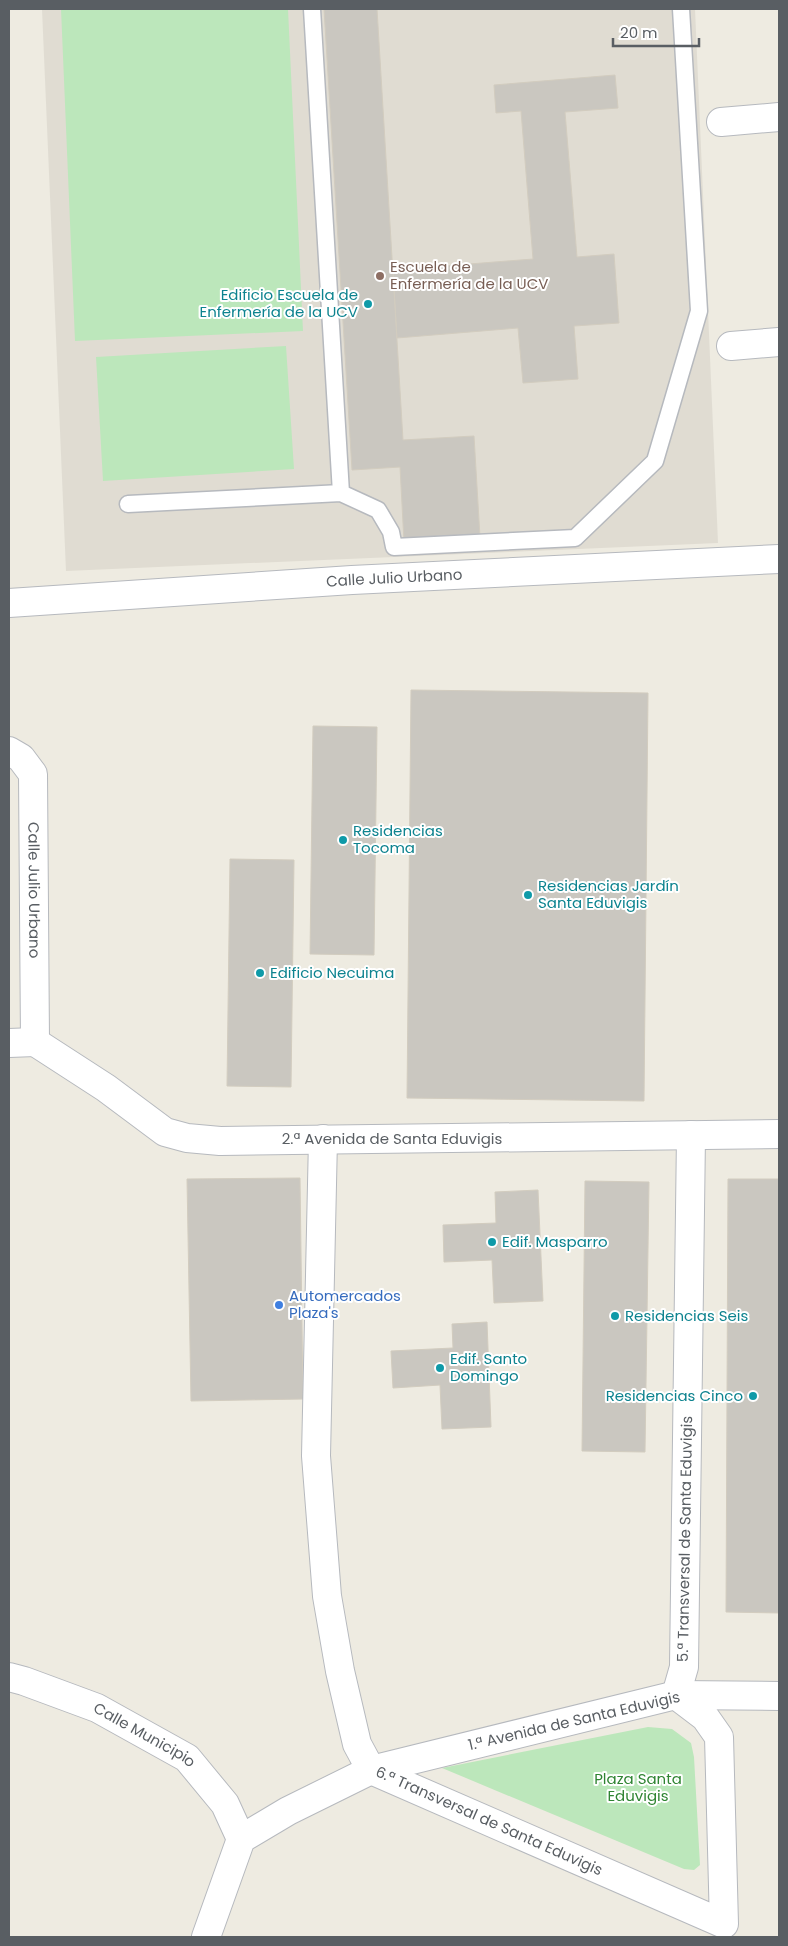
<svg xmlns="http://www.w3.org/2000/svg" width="788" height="1946" font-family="Poppins,sans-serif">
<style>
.education{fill:#e0dcd2}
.green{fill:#bce7bb}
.building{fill:#cac7c0;stroke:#d2ccbf}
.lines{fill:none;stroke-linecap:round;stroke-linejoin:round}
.lane-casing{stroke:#b6b9be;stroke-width:19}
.street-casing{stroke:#b6b9be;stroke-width:30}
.lane{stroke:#fff;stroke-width:16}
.street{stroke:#fff;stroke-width:28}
.education-dot{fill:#8d6e63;stroke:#fff;stroke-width:2}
.culture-dot{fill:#0f9aa8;stroke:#fff;stroke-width:2}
.shop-dot{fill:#3f7fe0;stroke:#fff;stroke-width:2}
.labels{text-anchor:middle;stroke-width:4;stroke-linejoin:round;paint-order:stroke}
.education-label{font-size:15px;fill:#785e54;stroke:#fff;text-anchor:start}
.culture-label{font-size:15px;fill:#0d838f;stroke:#fff;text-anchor:start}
.street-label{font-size:15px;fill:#595e63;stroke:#fff}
.shop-label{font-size:15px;fill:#366cbe;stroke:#fff;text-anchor:start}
.park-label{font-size:15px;fill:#2f8432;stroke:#fff}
</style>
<rect width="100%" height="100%" fill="#eeebe1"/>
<path class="education" d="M42,9h653l23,534 -652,28z"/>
<path class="green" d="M61,9h227l15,322 -228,10z
M286,346l8,123 -191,12 -7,-124z
M648,1727l24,2 19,14 3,14 6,108 -6,5 -10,-1 -242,-101z"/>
<path class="building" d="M324,9h53l26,431 71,-4 6,101 -76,5 -4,-75 -48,3z
M615,75l3,33 -53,4 12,145 37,-3 5,69 -45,3 4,53 -55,4 -5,-55 -121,10 -4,-68 140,-11 -12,-148 -25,2 -2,-28z
M411,690l237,3 -4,408 -237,-3z
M313,726l64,1 -3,228 -64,-1z
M230,859l64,1 -3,227 -64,-1z
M300,1178l3,221 -112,2 -4,-222z
M728,1179h51v434l-53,-1z
M585,1181l64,1 -4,270 -63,-1z
M538,1190l5,111 -49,2 -2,-43 -48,2 -1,-37 53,-2 -1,-31z
M487,1322l4,105 -49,2 -2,-44 -47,3 -2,-37 62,-3 -1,-24z"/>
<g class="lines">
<g class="lane-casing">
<path id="lane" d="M312,9l29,484
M128,504l213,-11 37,17 13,22 3,15 181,-9 80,-77 44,-150 -18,-302"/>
</g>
<g class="street-casing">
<g id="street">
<path d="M721,122l58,-5"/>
<path d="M731,346l48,-4"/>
<path id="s1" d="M9,603l343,-23 427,-21"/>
<path id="s2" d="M9,751l12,7 12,16 2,268"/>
<path d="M35,1042l71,46 59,44 22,6 33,3 559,-7"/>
<path d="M9,1043l26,-1"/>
<path d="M323,1139l-7,317 11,140 13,75 17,73 14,26 353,154 -5,-187 -14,-20 -29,-22 8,-28 7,-532"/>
<path id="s3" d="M9,1677l15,4 73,27 90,50 38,46 16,35"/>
<path d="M206,1937l35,-98 47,-28 83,-41 305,-75 103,1"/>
</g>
</g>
<use href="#lane" class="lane"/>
<use href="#street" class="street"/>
</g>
<circle class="education-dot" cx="380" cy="276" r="5"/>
<g class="culture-dot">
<circle cx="368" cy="304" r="5"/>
<circle cx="343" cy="840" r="5"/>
<circle cx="528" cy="895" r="5"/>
<circle cx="260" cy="973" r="5"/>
<circle cx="492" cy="1242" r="5"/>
<circle cx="615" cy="1316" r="5"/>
<circle cx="440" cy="1368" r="5"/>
<circle cx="753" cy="1396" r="5"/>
</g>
<circle class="shop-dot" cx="279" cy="1305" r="5"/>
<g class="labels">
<g class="education-label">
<text x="390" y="272">Escuela de<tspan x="390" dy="17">Enfermería de la UCV</tspan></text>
</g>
<g class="culture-label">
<text x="358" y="300" text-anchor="end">Edificio Escuela de<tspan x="358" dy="17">Enfermería de la UCV</tspan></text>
<text x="353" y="836">Residencias<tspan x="353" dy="17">Tocoma</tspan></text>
<text x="538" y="891">Residencias Jardín<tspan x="538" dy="17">Santa Eduvigis</tspan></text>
<text x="270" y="978">Edificio Necuima</text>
<text x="502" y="1247">Edif. Masparro</text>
<text x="625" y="1321">Residencias Seis</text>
<text x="450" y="1364">Edif. Santo<tspan x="450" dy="17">Domingo</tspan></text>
<text x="743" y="1401" text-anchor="end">Residencias Cinco</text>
</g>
<g class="street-label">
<text dy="5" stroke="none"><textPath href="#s1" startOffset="386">Calle Julio Urbano</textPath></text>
<text dy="5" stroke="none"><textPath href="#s2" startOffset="150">Calle Julio Urbano</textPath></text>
<text x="392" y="1144">2.ª Avenida de Santa Eduvigis</text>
<text transform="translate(685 1539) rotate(-89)" y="5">5.ª Transversal de Santa Eduvigis</text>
<text transform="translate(574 1721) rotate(-13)" y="5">1.ª Avenida de Santa Eduvigis</text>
<text dy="5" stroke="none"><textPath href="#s3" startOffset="148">Calle Municipio</textPath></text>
<text transform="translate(489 1821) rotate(24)" y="5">6.ª Transversal de Santa Eduvigis</text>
</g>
<g class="shop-label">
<text x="289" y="1301">Automercados<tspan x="289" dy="17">Plaza's</tspan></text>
</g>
<g class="park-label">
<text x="638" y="1784">Plaza Santa<tspan x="638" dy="17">Eduvigis</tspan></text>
</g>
</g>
<rect width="788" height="1946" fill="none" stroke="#595e63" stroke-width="20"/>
<path d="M613 38v8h86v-8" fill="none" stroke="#595e63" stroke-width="2.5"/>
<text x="620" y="38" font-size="15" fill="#595e63" stroke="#ffffff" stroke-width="4" paint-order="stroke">20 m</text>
</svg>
